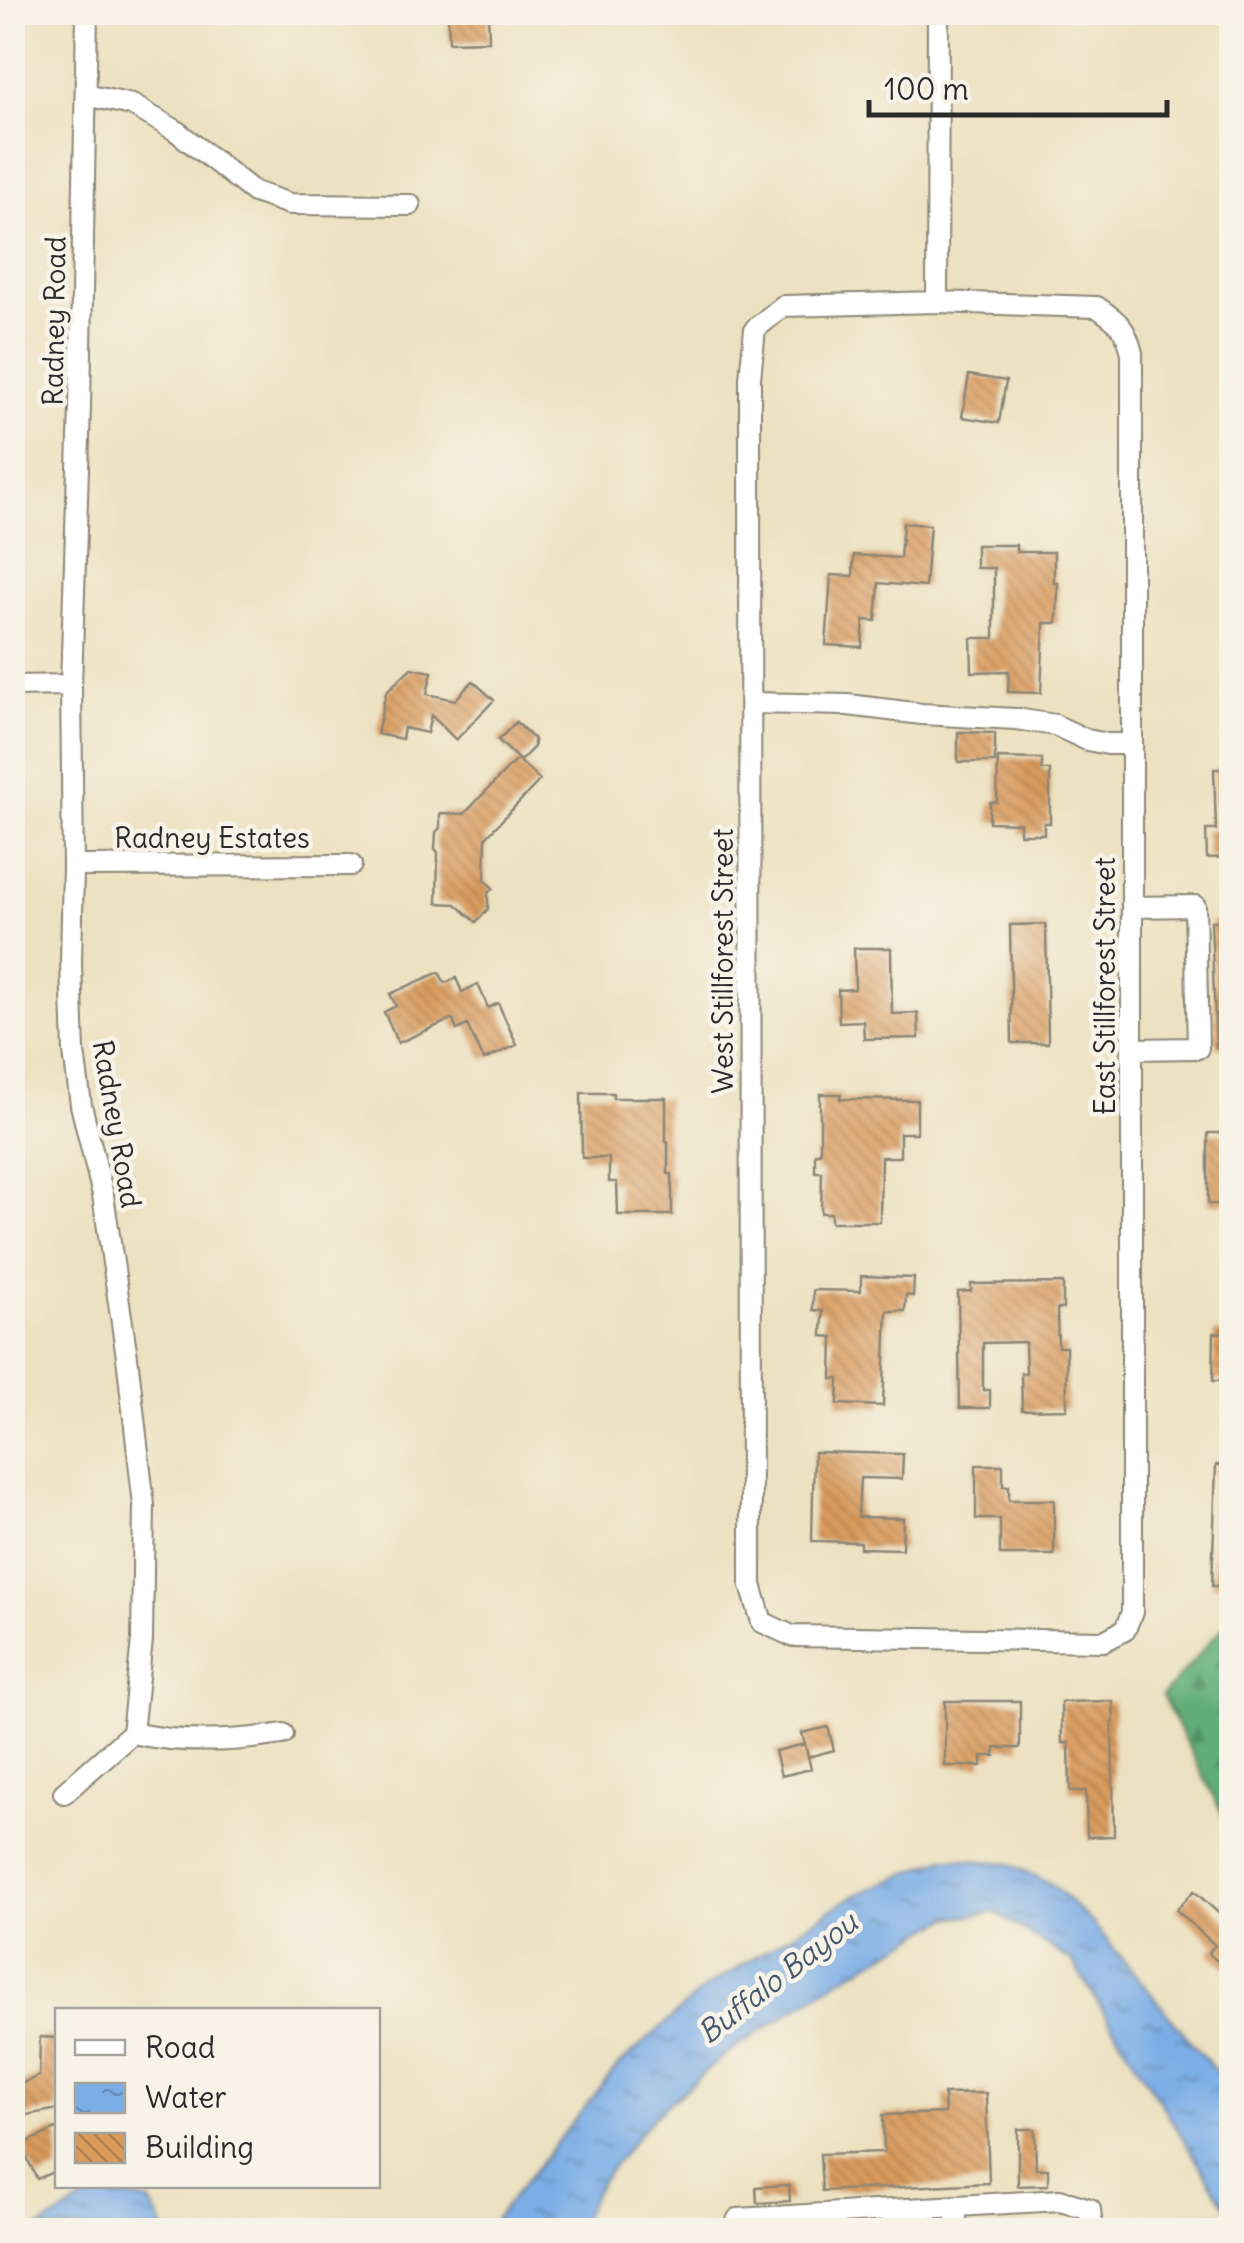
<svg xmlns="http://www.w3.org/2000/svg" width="1244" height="2243" font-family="Delius,sans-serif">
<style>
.forest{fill:url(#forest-firs);stroke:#466c52;stroke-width:2.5}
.water{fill:url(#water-ripples);stroke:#536c88;stroke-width:2.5}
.building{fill:url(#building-back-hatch)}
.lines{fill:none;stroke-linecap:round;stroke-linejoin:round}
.minor-casing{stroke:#8c8676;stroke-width:24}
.minor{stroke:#fff;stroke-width:20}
.labels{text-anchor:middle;stroke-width:9;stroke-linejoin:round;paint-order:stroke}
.street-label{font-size:28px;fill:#2b2b2b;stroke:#f7f3e8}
.water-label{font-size:30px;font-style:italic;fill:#47586c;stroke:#f7f3e8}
</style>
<defs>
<pattern id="forest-firs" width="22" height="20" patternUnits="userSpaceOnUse" patternTransform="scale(2.5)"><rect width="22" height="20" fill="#60ad78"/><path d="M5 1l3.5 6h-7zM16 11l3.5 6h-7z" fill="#4f8d63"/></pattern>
<pattern id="water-ripples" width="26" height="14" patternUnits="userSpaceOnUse" patternTransform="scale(2.5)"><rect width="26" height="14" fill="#7bade6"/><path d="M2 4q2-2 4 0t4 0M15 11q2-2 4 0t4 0" fill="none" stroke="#658dbb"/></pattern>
<pattern id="building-back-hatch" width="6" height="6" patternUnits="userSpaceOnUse" patternTransform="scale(2.5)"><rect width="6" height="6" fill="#da9b5d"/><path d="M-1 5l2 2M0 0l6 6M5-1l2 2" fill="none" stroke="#b17f4d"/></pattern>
</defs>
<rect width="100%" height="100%" fill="#f7f3e8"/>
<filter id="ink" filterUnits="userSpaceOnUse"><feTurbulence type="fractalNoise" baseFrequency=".01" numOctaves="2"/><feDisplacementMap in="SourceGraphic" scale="20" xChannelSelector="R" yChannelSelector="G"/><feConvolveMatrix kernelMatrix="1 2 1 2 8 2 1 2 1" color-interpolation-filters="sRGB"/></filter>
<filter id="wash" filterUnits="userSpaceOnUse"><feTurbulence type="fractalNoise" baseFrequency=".0048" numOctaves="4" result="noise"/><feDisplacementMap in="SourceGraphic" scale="40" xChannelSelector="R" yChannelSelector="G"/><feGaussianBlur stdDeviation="2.25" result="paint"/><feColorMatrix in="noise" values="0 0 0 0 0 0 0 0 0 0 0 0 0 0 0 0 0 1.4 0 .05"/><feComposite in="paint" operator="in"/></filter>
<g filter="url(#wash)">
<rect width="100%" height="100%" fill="#ece1c0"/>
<path class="forest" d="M1231,1622v208l-69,-134 63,-71z"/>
<path class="water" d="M945,1858l62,5 43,20 41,38 130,157 10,20v117l-159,-254 -77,-49 -46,6 -111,63 -114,74 -73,64 -52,65 -23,46h-90l132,-164 86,-77 149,-93z
M99,2191l51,11 15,28h-128z"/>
<g id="blocks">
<path class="building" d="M448,12h40l1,29 -40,1z
M969,375l37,6 -7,42 -37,-6z
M903,523l27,2 -5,62 -46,-4 -3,38 -12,-1 -2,27 -36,-2 5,-70 22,1 1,-21 46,3z
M976,545h40v7h38v31h4l-1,40h-13l-3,70 -33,-1 1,-21 -37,1 -1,-34h23v-70h-18z
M411,668l21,4 -5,22 28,6 18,-19 21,19 -38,40 -25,-25 -4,18 -23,-5 -2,11 -25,-5 9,-42z
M516,722l18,17v8l-14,14 -22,-21z
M958,732l37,1v29h-37z
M998,758l44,1v11h8v53h-6v11h-24v-11l-31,-1 1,-20h7z
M517,759l23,21 -54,57 -1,43 8,8 -5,5v16l-12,13 -20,-18 -19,-1 1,-51 -3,-3 1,-17 4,-4v-15l24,1z
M1214,769h18v88l-25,1 -1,-28h10z
M1232,920v127h-16l-5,-126z
M1046,924l2,119h-36l-2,-118z
M854,948h37l1,66 26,-1 1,25 -55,1 -1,-18 -24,1 -1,-32 17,-1z
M439,972l6,11 11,-5 6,14 16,-8 10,24 10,-5 19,42 -33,15 -17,-35 -10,5 -5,-11 -54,24 -14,-31 12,-6 -6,-12z
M581,1093h32v5h53v44h2v32h4v41h-54l-1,-33h-8v-24h-27z
M820,1094h21l-1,5 77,1v33h-17v24h-19l-1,65h-49v-9h-10l1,-41h-7v-19h5z
M1208,1133h24v71h-24z
M861,1276l53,2 -1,18 -7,-1 -1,16h-18l-4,95 -45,-2 1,-25h-7l1,-42 -11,-1 1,-25 -10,-1v-20l48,1z
M1063,1283v26h-6l1,38h8l1,62 -45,1 -1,-37h5l-1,-31 -42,1v47h7v18h-30l-2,-116 13,-1v-7z
M1214,1333h18v48h-19z
M814,1452l89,2 -1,25 -42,-1 -2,39 45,1 -1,31 -42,-1v-6l-48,-1z
M976,1465h27v21h6v14h45v55h-54v-36h-24z
M1216,1465h16v121h-20z
M945,1701h75v47h-25v8h-13v10h-37z
M1113,1701l1,21h-2l2,114 -27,1 -1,-46h-16l-1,-48h-7l-1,-41z
M828,1727l6,23 -26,7 -6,-24z
M805,1744l6,25 -30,7 -6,-25z
M1194,1891l38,34v49l-24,-21 7,-8 -39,-35z
M40,2037l18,1v71l-42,8 2,-32 21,-9z
M986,2093l3,90 -167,8 -2,-37 64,-2 -1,-37 62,-2 -1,-19z
M58,2128v42l-21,9 -16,-34z
M1018,2129h17l1,40h12v16l-30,1z
M789,2185l1,16 -33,2 -1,-16z"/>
</g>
</g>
<g filter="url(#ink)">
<use href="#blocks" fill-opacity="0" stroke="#8c8676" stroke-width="2.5"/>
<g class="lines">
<g class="minor-casing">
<path id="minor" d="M86,95l46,10 43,25 79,62 36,12 120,1
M937,302l160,5c22,15 29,21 35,46v1259l-7,18 -21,11 -312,-5 -30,-14 -11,-37 -1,-1207 5,-49 28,-23z
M937,302l1,-290
M12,686l59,-1
M751,703l97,2 74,9 94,5 39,6 32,15 21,4h24
M73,866l278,-1
M1132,907l63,-1 3,142 -66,1
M132,1733c49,11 101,9 151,1
M64,1793l68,-60 10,-93 2,-135 -17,-148 -24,-162 -22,-90 -7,-53 -3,-89 2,-97 -2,-181 9,-278 7,-395
M733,2230l5,-11 322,-19 30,9 2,21
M956,2230v-24"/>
</g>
<use href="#minor" class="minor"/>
</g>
</g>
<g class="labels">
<g class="street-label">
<text transform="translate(54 321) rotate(-89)" y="10">Radney Road</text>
<text x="212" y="848">Radney Estates</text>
<text transform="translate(723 961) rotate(-90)" y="10">West Stillforest Street</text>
<text transform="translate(1105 986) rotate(-90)" y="10">East Stillforest Street</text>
<text transform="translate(117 1124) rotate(80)" y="10">Radney Road</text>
</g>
<g class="water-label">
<text transform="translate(778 1978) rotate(-38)" y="10">Buffalo Bayou</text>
</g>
</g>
<rect width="1244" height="2243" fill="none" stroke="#f7f3e8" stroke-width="50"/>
<rect x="55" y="2008" width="325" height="180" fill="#f7f3e8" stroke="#a5a39c" stroke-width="2.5"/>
<rect x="75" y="2040" width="50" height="15" fill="#ffffff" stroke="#a5a39c" stroke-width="2.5"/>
<text x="145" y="2058" font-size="30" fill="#2b2b2b">Road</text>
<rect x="75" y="2083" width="50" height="30" fill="url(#water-ripples)" stroke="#a5a39c" stroke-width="2.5"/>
<text x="145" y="2108" font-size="30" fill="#2b2b2b">Water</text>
<rect x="75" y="2133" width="50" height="30" fill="url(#building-back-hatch)" stroke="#a5a39c" stroke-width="2.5"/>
<text x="145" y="2158" font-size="30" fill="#2b2b2b">Building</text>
<path d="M869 100v15h298v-15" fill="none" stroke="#2b2b2b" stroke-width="5"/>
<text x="884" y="100" font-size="30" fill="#2b2b2b" stroke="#f7f3e8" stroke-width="8" paint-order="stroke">100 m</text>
</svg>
